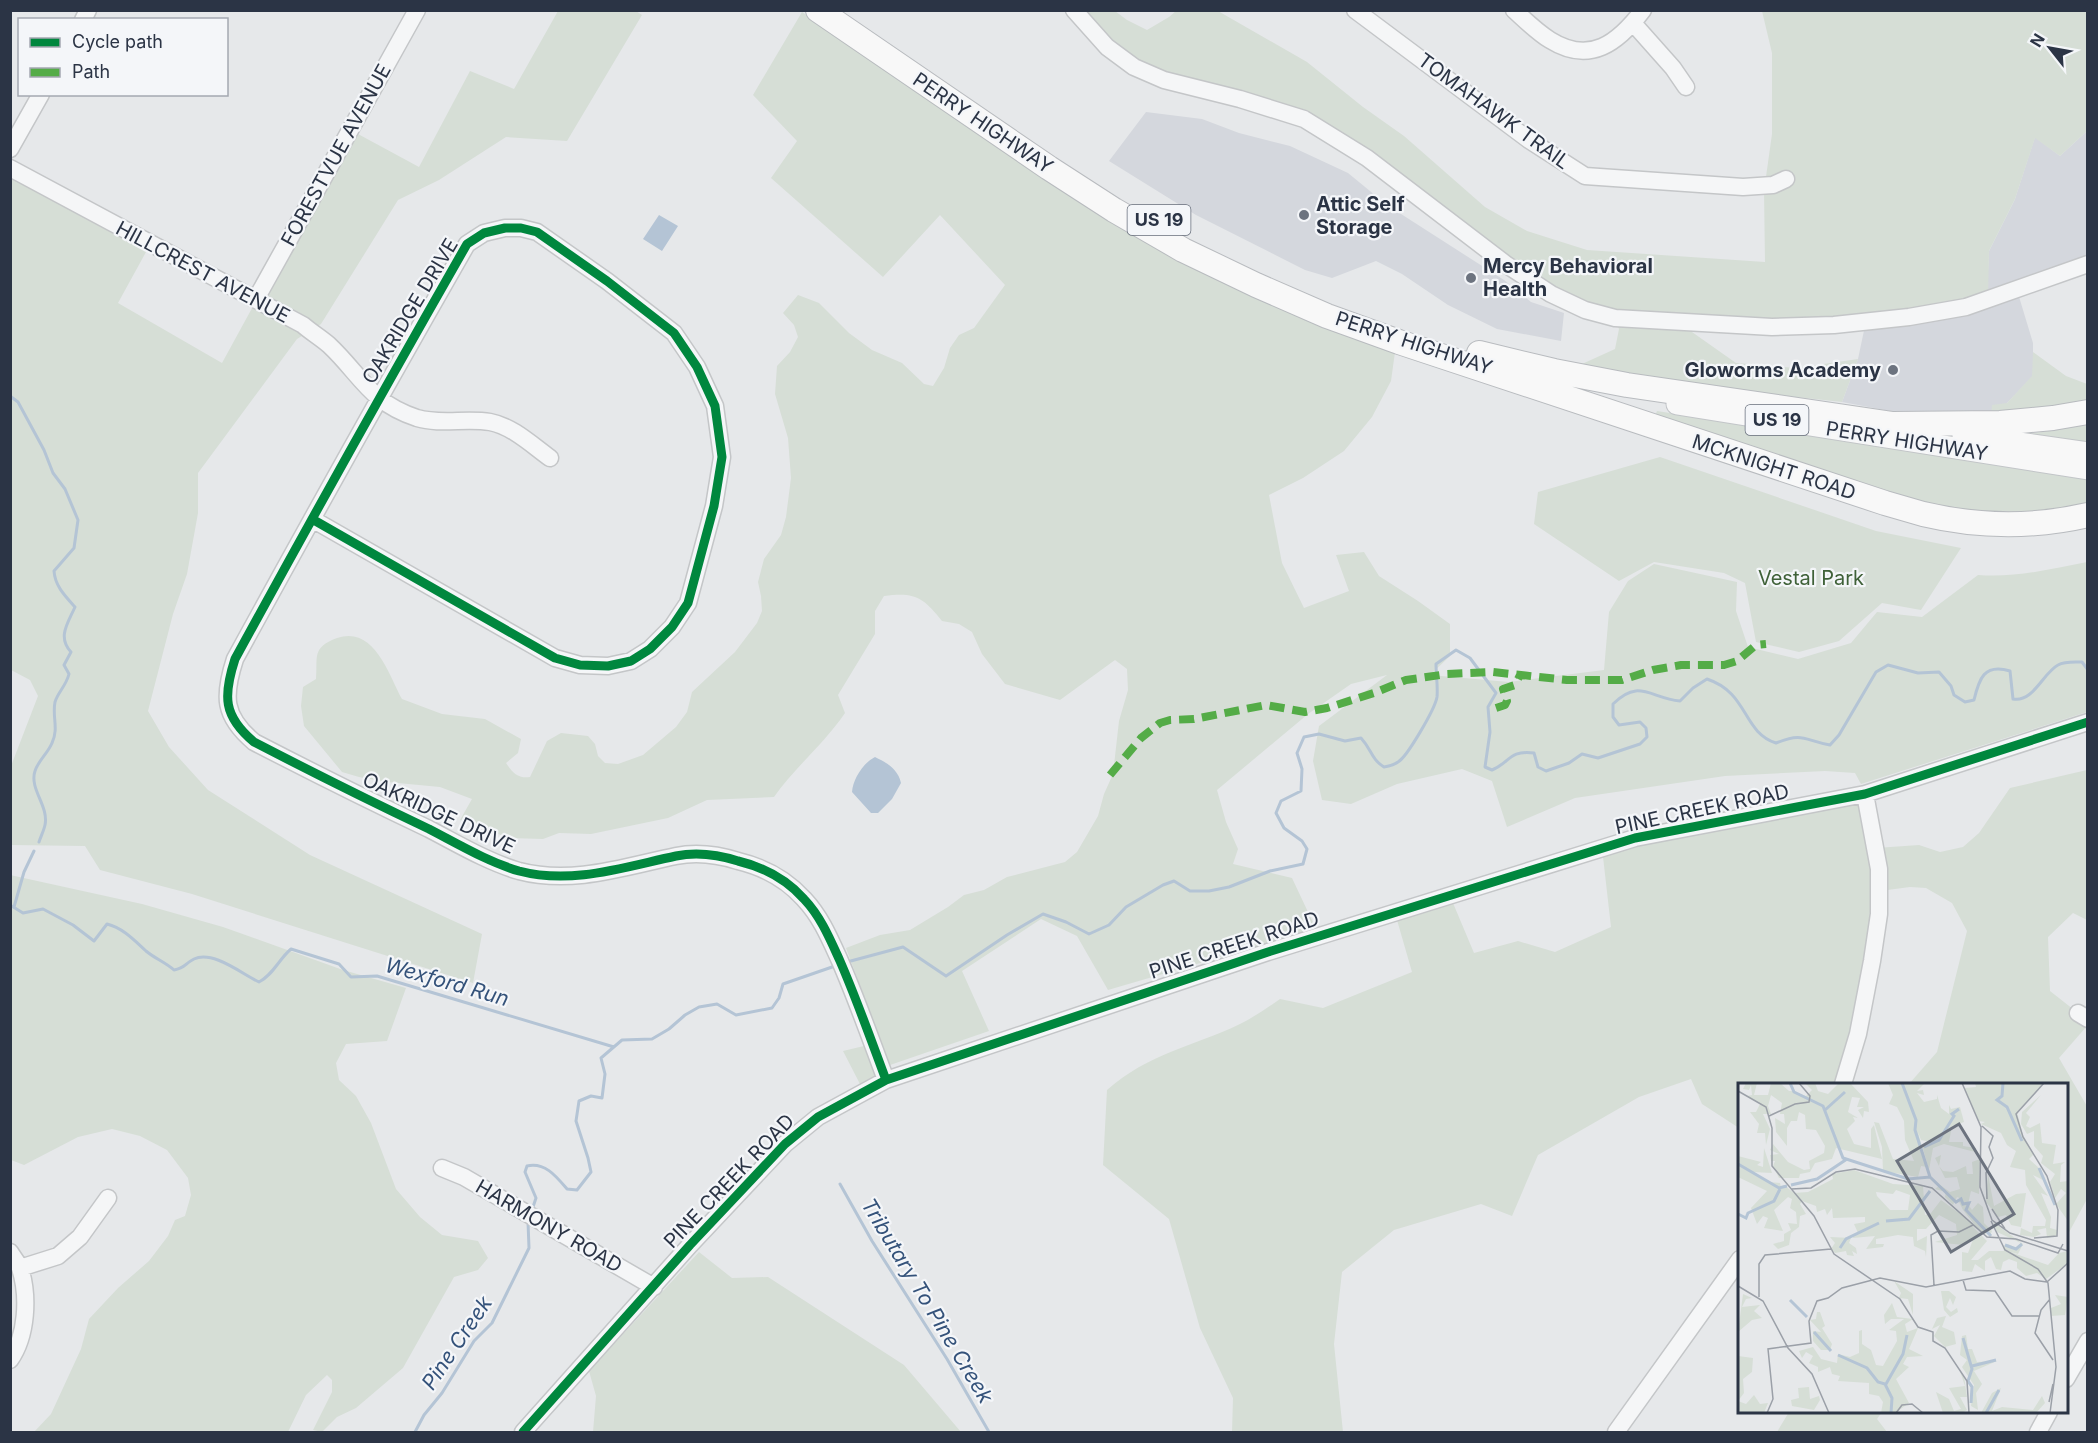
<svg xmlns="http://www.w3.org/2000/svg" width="2098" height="1443" font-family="Inter,sans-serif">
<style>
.built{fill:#d4d7dd}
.green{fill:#d6ded6}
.water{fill:#b4c4d5}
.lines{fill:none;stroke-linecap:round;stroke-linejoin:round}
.stream{stroke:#b4c4d5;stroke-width:3}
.minor-casing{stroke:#c4c6c8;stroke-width:19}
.major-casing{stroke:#c2c5c8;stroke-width:23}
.highway-casing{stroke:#b8bbbf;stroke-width:26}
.minor{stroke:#f5f6f7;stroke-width:16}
.major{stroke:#f8f8f8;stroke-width:21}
.highway{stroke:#f8f8f8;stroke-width:24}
.quiet{stroke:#54ac47;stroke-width:8;stroke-dasharray:15 8;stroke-linecap:butt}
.cycleway-casing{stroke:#f4f6f9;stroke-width:13}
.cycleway{stroke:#00873e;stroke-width:9}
.poi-dot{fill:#6c737f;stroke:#f4f6f9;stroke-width:2}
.labels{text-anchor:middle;stroke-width:4.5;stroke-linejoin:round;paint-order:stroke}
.shield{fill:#f4f6f9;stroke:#676e7b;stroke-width:1.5}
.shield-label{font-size:18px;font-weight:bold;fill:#2b3445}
.street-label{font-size:20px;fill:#2b3445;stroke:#f4f6f9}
.poi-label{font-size:20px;font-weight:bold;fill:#2b3445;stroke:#f4f6f9;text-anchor:start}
.park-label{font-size:20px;fill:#3f6138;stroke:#f4f6f9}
.water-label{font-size:21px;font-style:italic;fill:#34527a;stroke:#f4f6f9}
.inset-river{fill:none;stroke:#b4c4d5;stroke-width:3}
.inset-road{fill:none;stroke:#9ba0a8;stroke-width:1.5}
.view{fill:#6c737f;fill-opacity:0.15;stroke:#6c737f;stroke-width:3}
.inset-edge{fill:none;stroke:#2b3445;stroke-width:3}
</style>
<rect width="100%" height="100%" fill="#e6e8ea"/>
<path class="built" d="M1146,112l56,7 37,14 51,13 58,27 39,32 117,75 27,22 33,11 -3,28 -64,-12 -49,-24 -46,-31 -26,-13 -44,17 -27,-8 -109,-55 -87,-54z
M2087,131v133l-70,26 16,53v33l-26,27 -16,13 -53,-1 -48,-4 -48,-9 16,-43 8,-38 122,-49 1,-21 26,-52 20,-62 25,19z"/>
<path class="green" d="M558,11h78l6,4 -75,126 -61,-4 -67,43 -41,20 -77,124 -24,15 -99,134v40l-11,61 -14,40 -25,97 21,36 39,43 102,65 172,79 -9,49 -281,-89 -92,-24 -15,-24 -74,-1v-79l27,-70 -8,-16 -19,-10 -1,-494 136,76 -28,51 104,60 29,-53 107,-176 61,33 51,-96 44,18z
M1074,11h41l12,9 20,10 22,-13 7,-6h42l89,51 56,45 41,29 81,71 42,24 60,19 178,12 -1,-71 8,-57v-81l-10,-42h325v120l-27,25 -25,-18 -20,61 -26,52 -1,48 -79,18 -213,6 -4,9 44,31 60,5 62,-9 -16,43 -121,-13 -120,-20 -19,-5 33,-15 4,-20 -5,-11 -29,-8 -281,-191 -170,-52z
M802,12l241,165 352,175 -4,29 -19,36 -28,34 -41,27 -34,17 13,68 22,45 45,-17 -13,-36 28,-3 15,24 39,25 32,23v32l-20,19 79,7 95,-12 5,-58 19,-31 26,-17 83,18 -1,29 12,36 50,12 53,-16 26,-31 45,5 56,-42c37,3 73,-6 109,-13v150l-226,72 -6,-11 -30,-2 -100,5 -150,22 -68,29 -15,-46 -30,-12 -65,15 -46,20 -29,-4 -9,-39 6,-35 68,-51 -36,9 -43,30 -91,76 9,32 12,27 -5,15 59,14 24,51 -208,61 -31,-54 -36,-17 -79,52 27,60 -99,34 -44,-117 34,-13 30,-5 38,-23 16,-12 20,-5 23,-13 58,-15 12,-10 21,-36 6,-22 9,-20 6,-53 9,-31 -1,-21 -12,-9 -55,40 -55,-16 -23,-30 -10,-22 -13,-8 -17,-3c-19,-24 -27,-29 -58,-25l-9,15v23l-37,61 7,18c-21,31 -50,54 -71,84l-67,3 -39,18 -77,16 -32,-1 -16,6 -34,-1 -49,-18 12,-21 -32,-12 -53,-5 -28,-5 -17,-5 -38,-46 -3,-20 2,-19 13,-8c2,-22 -5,-31 21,-41 37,-13 52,37 65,61l40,15 43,5 36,20 -3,14 -12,10c6,9 12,16 24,14l17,-36 14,-8 27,3 7,8 3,12 7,7 13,1 25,-9 33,-28 11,-15 5,-20 43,-40 22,-29 5,-12 -1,-15 -3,-14 6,-23 17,-24 5,-18 5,-39 -3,-40 -13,-44 2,-28 13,-14 8,-15 -4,-12 -11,-12 15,-18 21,8 30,30 23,17 30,13 22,21 9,2 11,-18 6,-20 9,-13 15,-7 31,-43 -65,-70 -57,62 -112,-99 26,-37 -44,-46z
M2033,352l33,24 21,8v20l-96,12 1,-11 15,-2 25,-27z
M1657,411l430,66v30l-37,7 -108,-4 -288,-91z
M2087,425v19l-65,-9z
M1660,457l216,74 85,17 -40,62 -39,-7 -43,38 -40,11 -43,-10 -11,-59 -21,-10 -70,-11 -35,19 -85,-57 4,-32z
M2087,770v150l-14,-7 -25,24 2,54 28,22 9,13 -28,32 29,50 -1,91 -20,37 -1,-152h-157l28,-32 30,-121 -15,-28 -26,-15 -16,-1 -30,4 -37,193h-103l-1,44 -37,-24 -11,-25 -52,18 -101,58 -26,61 -31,-12 -87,26 -52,42 -8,72 9,88h-111l1,-34 -33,-70 -31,-109 -66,-54 4,-75c42,-37 85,-43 133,-66 14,-7 27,-16 40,-25l43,9 89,-36 -15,-52 56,-17 21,50 44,-12 37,11 56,-25 -9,-79 263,-54 11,54 43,-3 21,7 23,-5 16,-14 31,-45z
M10,875l132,29 81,23 120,43 63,18 -19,53 -41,3 -10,19 3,17 17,16 15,27 25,66 24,28 22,18 36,6 10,17 -10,12 -24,7 -51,91 -47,40 -19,9 -15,15 -9,-2 19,-38v-12l-5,-5 -21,20 -18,37h-254l17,-18 30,-65 8,-30 29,-31 31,-27 19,-25 7,-16 10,-4 6,-21 -3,-17 -21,-28 -27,-14 -28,-7 -34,8 -54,28 -13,-5z
M864,1046l12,30 -16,8 -17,-33z
M699,1252l33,26 36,-1 136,88 57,67h-368l3,-36 -7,-25z
M1789,1412h93l-5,7 10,13h-110z"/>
<path class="water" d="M659,215l19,11 -16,25 -19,-12z
M875,757c12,6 23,12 26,26l-9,16 -14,14h-7l-19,-21c1,-13 11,-29 23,-35z"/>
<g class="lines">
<path class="stream" d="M10,396l8,6 26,48 9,23 12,16 13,31 -4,28 -20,23c1,15 11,25 21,36 -7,16 -18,30 -4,45l-7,13 5,9c-3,12 -11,18 -14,28 -3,15 4,26 -3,41 -4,10 -14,18 -17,28 -6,18 14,35 10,54 -1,5 -4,11 -6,17
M10,905l13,8 20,-4 30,16 21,16 13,-17c16,4 27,16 39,27 8,7 19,11 28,19 12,-2 10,-6 20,-11 19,-9 48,15 65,23 14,-7 20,-23 32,-33l48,15 12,13 26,-1 237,71
M14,907l10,-35 10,-21
M847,962l56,-15 43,29 61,-41 36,-21 23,8 23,12 20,-9 17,-18 37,-22 11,-4 16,10h19l20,-4 41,-16 33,-7 4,-15 -5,-8 -18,-13 -8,-15 5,-12 20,-10 1,-22 -5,-16 7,-16 15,-3 26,7 16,-3c11,12 10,21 23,29 5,-1 10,-2 14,-5 9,-5 37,-53 39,-65 1,-10 -1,-23 -1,-33l20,-14 14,8 26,35 -8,14 2,25 -5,35 7,3c19,-8 16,-20 42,-17l4,14 8,4 23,-8 13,-9 16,4 42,-14 7,-7 -1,-9 -6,-6 -21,3 -6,-8v-13c26,-26 37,-6 67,-3l13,-13 14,-9c42,14 35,53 69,64 28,-11 27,-3 54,2l9,-10 37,-63 12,-7 30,8 21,-1 12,14 3,9 11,7 9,-2c5,-21 10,-37 36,-29l3,28c20,4 30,-26 45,-34 7,-4 16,-3 24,-3l6,8
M840,1184l32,57 75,118 42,73
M532,1210l4,-12 -11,-26 2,-6c18,-4 29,10 40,23l10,1 14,-18 -3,-14 -12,-37 3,-20 12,-5 11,2 3,-24 -4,-16 21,-18 30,-1 17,-10 16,-14 14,-8 18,-3 19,11 36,-7 7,-10 4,-14 52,-18
M415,1432l9,-17 18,-22 32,-52 18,-18 37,-75 -1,-26"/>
<g class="minor-casing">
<path id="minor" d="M1074,10l33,37 27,20 30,13 76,19 64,20 63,39 140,107 44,29 34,16 30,8 157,9 62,-2 75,-8 57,-10 122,-43
M1355,10l174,130 56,36 158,11 30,-2 13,-6
M1514,10c11,10 23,22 36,30 40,25 68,3 93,-30
M83,20l5,-10
M1633,23l40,45 13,19
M10,149l31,-55
M10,168l293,157c8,7 18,13 26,20 32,30 40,57 88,73 23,7 49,0 73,4 22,4 42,23 60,36
M256,299l161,-289
M312,519l243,139 25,7 28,1 23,-5 19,-12 22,-22 16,-24 26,-97 8,-49 -7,-51 -18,-39 -23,-34 -67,-52 -70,-49 -16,-4h-16l-21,5 -17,11c-79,138 -156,276 -232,415 -12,37 -12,57 19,83 58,30 116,59 175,87 29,15 59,33 90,42 53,14 105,-4 157,-15 20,-4 43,-1 62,5 25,6 49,19 66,38 17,18 26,40 36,62 17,39 31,79 46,119
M2078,1013l10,6
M1843,1084l15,-50 14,-73 7,-47v-45l-14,-75
M442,1168l22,9 190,110
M10,1252c3,5 8,11 10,16 9,28 7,68 -10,92
M20,1268l38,-12 22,-19 28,-39
M2066,1379l22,-38
M523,1432l167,-187 95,-101 33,-27 68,-37 382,-128 367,-114 230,-44 223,-72
M1616,1432l124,-173
M2038,1432l11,-20"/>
</g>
<g class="major-casing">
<path id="major" d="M1677,404l411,65
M1963,435l125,18"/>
</g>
<g class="highway-casing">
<path id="highway" d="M818,10l231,158 65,42 69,40 73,35 71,31 72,26 486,161 38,11c55,13 109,14 165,1
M1479,353l75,18 73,14 266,39 107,-1 53,-5 35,-6"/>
</g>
<use href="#minor" class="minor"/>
<use href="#major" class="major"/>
<use href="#highway" class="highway"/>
<path class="quiet" d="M1496,708l9,-3 2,-4 -4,-12 12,-4 5,-10
M1110,775l31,-37 19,-15 10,-3 24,-1 72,-14 39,7 22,-4 47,-15 32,-13 41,-6 46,-2 74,8h55l31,-10 28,-5h43l13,-4 19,-16 10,-1"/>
<g class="cycleway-casing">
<path id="cycleway" d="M312,519l243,139 25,7 28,1 23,-5 19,-12 22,-22 16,-24 26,-97 8,-49 -7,-51 -18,-39 -23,-34 -67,-52 -70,-49 -16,-4h-16l-21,5 -17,11c-79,138 -156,276 -232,415 -12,37 -12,57 19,83 58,30 116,59 175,87 29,15 59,33 90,42 53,14 105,-4 157,-15 20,-4 43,-1 62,5 25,6 49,19 66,38 17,18 26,40 36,62 17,39 31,79 46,119
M523,1432l167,-187 95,-101 33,-27 68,-37 382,-128 367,-114 230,-44 223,-72"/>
</g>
<use href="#cycleway" class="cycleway"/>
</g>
<g class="poi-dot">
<circle cx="1304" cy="215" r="6"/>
<circle cx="1471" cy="278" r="6"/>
<circle cx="1893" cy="370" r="6"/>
</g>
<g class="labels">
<g class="shield">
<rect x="1127.5" y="205" width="63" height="30" rx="4.5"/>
<rect x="1745.5" y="405" width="63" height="30" rx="4.5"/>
</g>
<g class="shield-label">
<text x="1159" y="226">US 19</text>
<text x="1777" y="426">US 19</text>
</g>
<g class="street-label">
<text transform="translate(1494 111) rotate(36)" y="7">TOMAHAWK TRAIL</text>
<text transform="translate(983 123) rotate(34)" y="7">PERRY HIGHWAY</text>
<text transform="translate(336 155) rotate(-61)" y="7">FORESTVUE AVENUE</text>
<text transform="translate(203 272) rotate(28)" y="7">HILLCREST AVENUE</text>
<text transform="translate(410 311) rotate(-59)" y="7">OAKRIDGE DRIVE</text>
<text transform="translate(1414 343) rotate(18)" y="7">PERRY HIGHWAY</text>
<text transform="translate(1907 441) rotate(9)" y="7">PERRY HIGHWAY</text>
<text transform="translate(1774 467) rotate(18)" y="7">MCKNIGHT ROAD</text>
<text transform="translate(1702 809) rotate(-12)" y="7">PINE CREEK ROAD</text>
<text transform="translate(439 813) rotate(25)" y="7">OAKRIDGE DRIVE</text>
<text transform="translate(1234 945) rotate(-18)" y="7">PINE CREEK ROAD</text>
<text transform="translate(729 1181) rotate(-46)" y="7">PINE CREEK ROAD</text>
<text transform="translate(549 1226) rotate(30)" y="7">HARMONY ROAD</text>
</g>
<g class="poi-label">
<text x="1316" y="211">Attic Self<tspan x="1316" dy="23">Storage</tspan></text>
<text x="1483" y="273">Mercy Behavioral<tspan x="1483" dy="23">Health</tspan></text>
<text x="1881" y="377" text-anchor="end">Gloworms Academy</text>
</g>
<g class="park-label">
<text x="1811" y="585">Vestal Park</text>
</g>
<g class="water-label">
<text transform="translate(447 982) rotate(16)" y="7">Wexford Run</text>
<text transform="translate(927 1301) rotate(59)" y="7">Tributary To Pine Creek</text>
<text transform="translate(457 1343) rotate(-56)" y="7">Pine Creek</text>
</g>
</g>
<g transform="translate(1738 1083)">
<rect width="330" height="330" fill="#e6e8ea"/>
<path d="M8,0h11l-3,12h14l3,-12h9l9,8h4v-5l2,6 11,4 6,-6 -7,-7h10l3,8 10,3 11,-11h11l18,19 1,10 -5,-1 -1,7 -5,-8 6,-3h-7l3,-9 -8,-1 -4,15 10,6 -5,-1 2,4 -8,8 7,15 17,4v-19l3,-4 8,34 -46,-11 -4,11 -17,4 -5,9 -10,2 -1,4h-20l-6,-12 2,-5h-4l-1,-6 9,-1 -9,-4 3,-6 15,18 16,8 6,-1 -1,-8 15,-8 1,-7 -9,-16 -10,-1 -1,-14 -6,-3 -2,9h-6l-4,7v18l-11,-14 -1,-14 10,6 -1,-10h-4l2,-11 -11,-8 -3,11 3,8h-8l7,15 -4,16 -1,-12h-8l2,-9 -9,-12h6l4,-8 -13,-8 5,-1 -1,-10 -2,5 -6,-1zM150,0h37l-8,8 6,-1 1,5 -7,-2 7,9 13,-3v-4l4,13 8,6v-9l2,4 9,-2 4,15 -12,4 -3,16h14v4l13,2 -1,4 -31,-8 -11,4 -4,22 -7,-25 9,-3 -10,-2 -3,-8 9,35 -6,-1 -3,11 -35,-6 -1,-24 -8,-25 5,1 14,36 21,2 -9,-21 -1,-19 -7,-14 -8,-3 4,-9zM237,0l68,1 -26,28 6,23 11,19 -5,5 10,9 4,12 -10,-5 15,21 -7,-3 10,24 -1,11 7,2v5l-10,3 -1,-10 -9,2 4,4 -7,3 -14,-2 1,-7 11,5 1,-7h12l1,-6 -20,-35 -1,-15 -15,-3 6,-16 -9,-6 -6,-12 -20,-9 4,-2 -6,-1 -15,-33 12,-1zM303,12l-15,18 4,4 -4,9 4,2 10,-5 2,20 14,2 -3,19 12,-2 -4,3 -1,17 8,-1v40l-12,-17 10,-11 -5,-4 -6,9 -5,-16 5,-8 -14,-11 2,-7 -9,-10v-15l-7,3 -6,-10 1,-12zM26,65l8,25 -19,-1 16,10 11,1 1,4 3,-2 10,8 14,-1 25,-13 -1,-5 22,-4 39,14 30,2 2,29 6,-2 10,-13 33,24 -11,-14 -4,-8 3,-3 -5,-2 -4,8 -8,-8 1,-5 -11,-3 5,-4 10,7 10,-3 -3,-12 -12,1 -10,-20 6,-3 -2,11 4,5 10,1 13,-6 1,8h6l-1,-12 8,-3 -1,35 -8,-3 -3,13 4,6 6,-7 5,4 1,16 8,8 -2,5 -2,-5 -3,3 -13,-8 15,15 -16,19h7l11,-9h15l-1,-5 5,-2 8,4 5,-5 -24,-11 -4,-10 30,22 -5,10 -11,-3 41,14 11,-12 9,-2v12l-22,16 -9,-6 -11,3 -9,-8v-6l-8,-3 -6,3 -2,8 -5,-1 -5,-12 -6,4v10l-10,-7 -3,8 -10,-1v-19l6,1 6,-16 -11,8 -28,-3 22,-7 -1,-11 -17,-9 -13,14h-9v12l10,-5 -1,21 -1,-6 -11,-5 -1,-9 -15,-2 -22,4v5h8l-1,3 -17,2 9,-13 -23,2 6,-5 -4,-9 11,-2v-5l-32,1 -1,-10 -5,7 -2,-6 -8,3 -1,-6 -14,-5 -2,3 6,10 -6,2 -1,11 -8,6 -2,12 -11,4 -5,-5 11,-3v-7l7,-4 -3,-7 9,1 -1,-12 -6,-4 2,-9 -4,-2 -14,13 9,21 -19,-3 4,-10 -5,-2 -6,8 -6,-16 16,-17 -29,-14v-21l23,6 -4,3 6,2zM158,107l14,5 -2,15h-18l-13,-14 -1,-4 17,2zM250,91l6,32 22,-12 10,-1 -5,34 -10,-2 -5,-10 -8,2 -12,-15zM92,154l21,1 -2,5 7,5 1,6 -5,-3 2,5 -7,-1 -1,-4 -11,2 -4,-4 4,-6zM156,198l19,13v21l-5,-16 -9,-1 2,-5zM203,208h8l7,6 -3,8 -3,-7 -4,9 5,5 6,-4 1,4 -8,5 -6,-7zM5,211l9,4 -6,1 -4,8 18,-2 -6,6 8,7 -10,2 -14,12zM317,212l13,2 -3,18 -14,1v-8l10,-4zM154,220l5,14 16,2 -8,5 2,8 11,-4 -9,21 14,7 -16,1 -4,7 6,3 -13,12 13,24 -14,10h-14l2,-11 -4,-6 -10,-2v-11l-31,-2 2,-5 -8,-2 -2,-7 -12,5v-5l-9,-4 4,-7 -7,-4 -4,6 -3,-7 14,-4 8,12 16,4 1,-9 12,3 9,-4v-22l3,-1v14l9,6 5,15 7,1 14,-25 -1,-10 -7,-1 15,-11h-13l-6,5 -1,-9zM79,229h3l5,14 -3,2 10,16 -2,6h-9l-8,-9v-10l8,1 -11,-12 6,-1zM208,233l-4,11 12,5 2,12 -11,3 -11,-11 6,-11 -8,4 5,-11zM228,252l2,14h4l5,13 20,-1 -23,10 8,13 -6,9 2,17 -7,-4 3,-21 -12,-18 5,-7 -7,-5 2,-19zM0,273l15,2 -1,14 -9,7 1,14 -6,8 8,3 8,-9 6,9 8,-1 -4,10h-26zM222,288l4,5 3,21h-7l7,13 -5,3h-19l-7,-21 13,7 5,12 7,-2 -12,-21 16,-2zM71,304l1,12 9,-3 1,4 -6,10 -22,-4 -1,-6 8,-2 -1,-10zM263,305l-9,23 10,-4 31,3 9,-14 3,7 -9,10h-55l11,-20z" fill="#d6ded6" fill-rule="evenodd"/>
<path class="inset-river" d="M52,0l4,9 29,14 20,52 65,21 22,-2 26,25 5,-3 2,5 6,-1 -3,7 25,26M164,0l14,37 -1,10 15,47M265,0l-1,13 -5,4 10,7 15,34M87,27l20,-18M186,64l15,-7 15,-24 -2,-2 7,-5M0,81l41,24 8,-2M301,85l16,37M53,102l26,-6 30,-20M0,131l8,4 2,-5 26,-12 6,-12M148,138l23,-2 21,-28M267,162l11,4 6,-5M102,165l6,-9 33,-16M52,217l17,17M76,249l17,19M225,255l9,31 -4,12 4,6 -1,16M100,272l29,13 11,14 7,2 7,14 -1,15M234,283l24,-6M148,301l17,-30 4,-19M248,330l13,-23"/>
<path class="inset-road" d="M224,0l19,44 -1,60 12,33 18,13 58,18M0,8l28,16 6,21v38l42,50 20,38 66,45 18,28 15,5v9l12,7 22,33 2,32M31,33l26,-12 14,-2 1,-6 -11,-13M244,43l11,10 -4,11 4,11 -7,15 1,26M53,106l20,-1 25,-16 19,-3 77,19 55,49 29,2M254,126l13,20M253,138l14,29 33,19 10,14 8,84 -6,46M296,155l23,-2 1,-26 -11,-34 -24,-39 -7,-23 28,-31M278,156l42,14 5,-9M225,197l3,10 29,1 17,25h27M309,199l21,-19M196,202l-3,-50 7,-4 21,1 14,-7M0,203l25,15 25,47 24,26 17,39M21,214v-33l6,-9 66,-6M312,216l-9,11 -6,23 18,27M311,319l4,-18M29,330l6,-14 -5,-50 43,-6 -2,-22 8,-20 11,-3 14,-10 38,-10 46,9 84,-16 15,8 22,3M158,330l6,-8 10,-1 11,9"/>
<path class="view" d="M221,41l55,90 -63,38 -54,-91z"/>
<rect width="330" height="330" class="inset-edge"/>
</g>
<rect width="2098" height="1443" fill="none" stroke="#2b3445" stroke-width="24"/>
<rect x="18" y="18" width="210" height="78" fill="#f4f6f9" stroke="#a4a8b1" stroke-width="1.5"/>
<rect x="30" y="38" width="30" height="9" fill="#00873e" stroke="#a4a8b1" stroke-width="1.5"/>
<text x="72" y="48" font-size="18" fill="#2b3445">Cycle path</text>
<rect x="30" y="68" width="30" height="9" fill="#54ac47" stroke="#a4a8b1" stroke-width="1.5"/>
<text x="72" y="78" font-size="18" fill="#2b3445">Path</text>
<g transform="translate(2050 48) rotate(301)" stroke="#f4f6f9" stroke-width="4.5" paint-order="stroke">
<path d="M0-4.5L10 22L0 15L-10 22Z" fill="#2b3445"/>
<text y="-9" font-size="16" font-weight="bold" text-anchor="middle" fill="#2b3445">N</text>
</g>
</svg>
